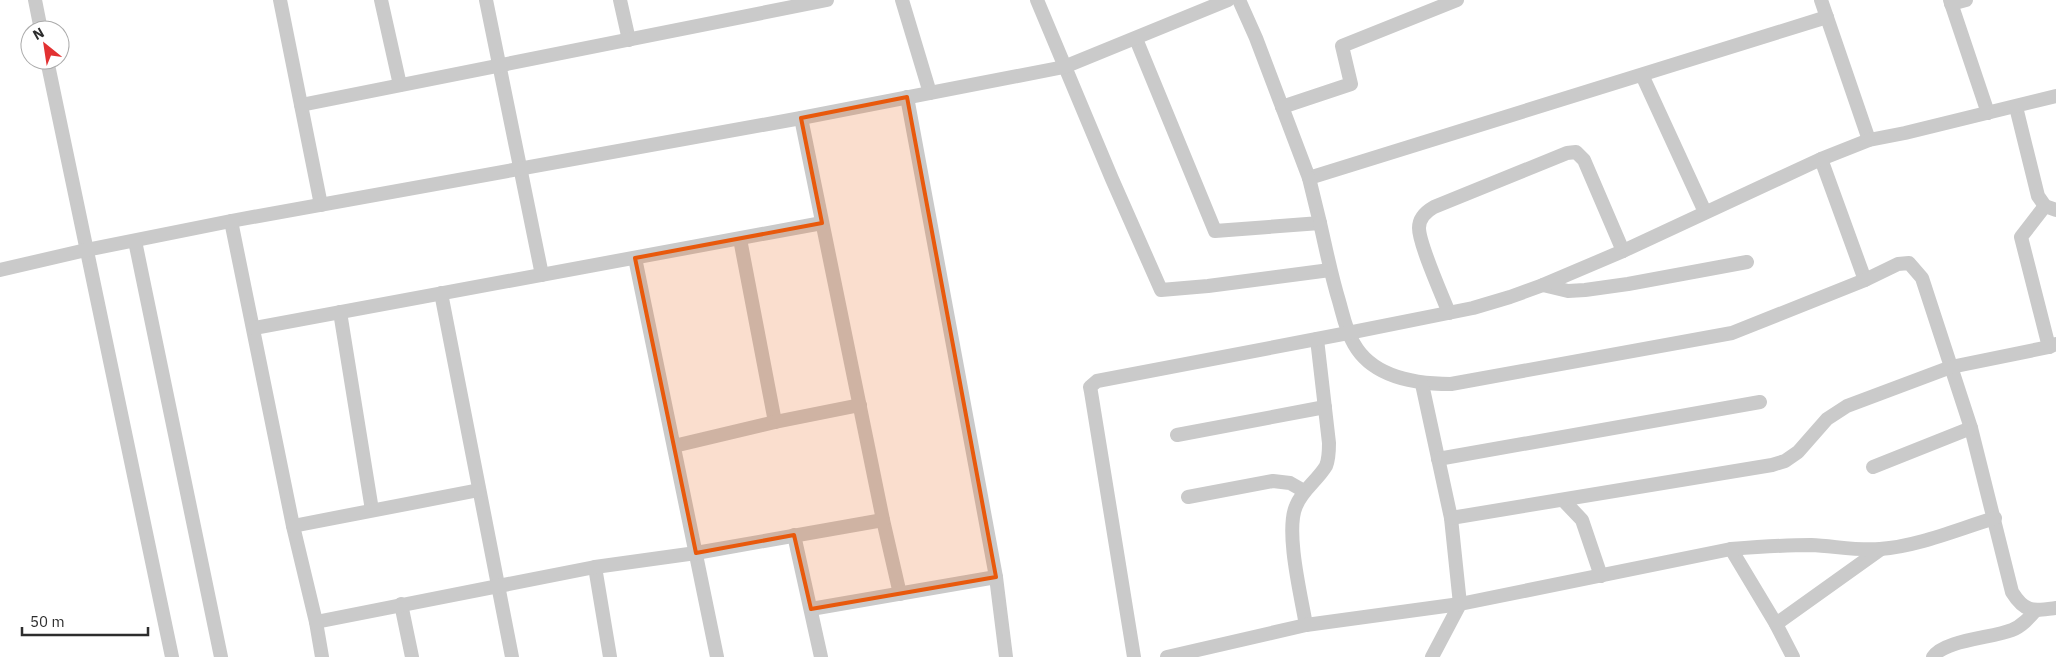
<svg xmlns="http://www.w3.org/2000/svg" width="2056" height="657" font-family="'IBM Plex Sans',sans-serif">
  <rect width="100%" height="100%" fill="#fff"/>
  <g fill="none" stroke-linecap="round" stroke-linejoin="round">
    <g stroke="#cacaca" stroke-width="14">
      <polyline points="35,0 41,30"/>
      <polyline points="280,0 321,205"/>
      <polyline points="381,0 400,85"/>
      <polyline points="486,0 542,275"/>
      <polyline points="620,0 629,40"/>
      <polyline points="902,0 930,93"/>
      <polyline points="1037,0 1112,179 1161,290 1208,286 1330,270"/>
      <polyline points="1239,0 1256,38 1309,178 1827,17"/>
      <polyline points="1821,0 1869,140"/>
      <polyline points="1950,0 1988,113"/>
      <polyline points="1951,4 1966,0"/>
      <polyline points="1136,39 1215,231 1320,223 1309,178"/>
      <polyline points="47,60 172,657"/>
      <polyline points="1642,75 1705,212"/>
      <polyline points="907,97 996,577 1006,657"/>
      <polyline points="301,105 827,0"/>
      <polyline points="1282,107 1351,84 1342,46 1457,0"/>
      <polyline points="2016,107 2038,196 2045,206 2056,210"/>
      <polyline points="801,118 883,520 900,594"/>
      <polyline points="1821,159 1865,280"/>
      <polyline points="2045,206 2021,237 2049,347"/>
      <polyline points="231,221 293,526 316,622 322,657"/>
      <path d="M1320,223C1326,249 1331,275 1339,301C1343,315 1346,331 1354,344C1373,378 1416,384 1451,384L1732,333L1865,280L1898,264L1909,263L1922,278L1971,428L2012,592C2025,613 2033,611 2056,608"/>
      <polyline points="740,239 775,422"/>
      <polyline points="135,241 221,657"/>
      <polyline points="635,258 717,657"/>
      <polyline points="0,270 86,250 231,221 801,118 1064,67 1228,0"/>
      <polyline points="1543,285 1568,291 1585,290 1628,284 1747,262"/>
      <polyline points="441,293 512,657"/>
      <polyline points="340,312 372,510"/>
      <path d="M1449,313C1442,295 1419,244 1419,228C1419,218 1427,211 1434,207L1567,153L1576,152L1584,160L1623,251"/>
      <polyline points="254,328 822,223"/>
      <polyline points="1422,384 1451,518 1460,604 1432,657"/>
      <polyline points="1177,435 1325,407"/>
      <polyline points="674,446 775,422 860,405"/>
      <polyline points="1438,459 1760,402"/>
      <polyline points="1873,467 1971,428"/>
      <polyline points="1188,497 1273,481 1290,483 1304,491"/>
      <polyline points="1563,500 1582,520 1601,576"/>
      <polyline points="1451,518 1772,465 1785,461 1798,452 1827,419 1847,406 1951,367 2049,347 2056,344"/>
      <polyline points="293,526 479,490"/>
      <polyline points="794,535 821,657"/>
      <polyline points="1731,549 1776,624 1793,657"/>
      <polyline points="595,567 610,657"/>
      <polyline points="401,604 412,657"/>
      <polyline points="811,609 996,577"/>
      <polyline points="316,622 595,567 696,553 883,520"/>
      <polyline points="1776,624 1881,549"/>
      <path d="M1306,625C1301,596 1285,531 1296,506C1302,490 1317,481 1326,466C1329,459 1329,450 1329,443L1317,339"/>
      <polyline points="1134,657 1091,392 1090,387 1097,381 1348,333 1473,308 1510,297 1543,285 1623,251 1821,159 1869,140 1905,133 2056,96"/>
      <path d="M1167,657L1306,625L1460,604L1731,549C1757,547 1784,545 1811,545C1834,546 1857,551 1880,549C1919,546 1958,529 1995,518"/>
      <path d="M1933,657C1944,640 1992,638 2012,630C2022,626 2029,618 2036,610"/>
    </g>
  </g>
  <path fill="#e8590c" fill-opacity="0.2" stroke="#e8590c" stroke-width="4" stroke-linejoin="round" d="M907,97L996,577L811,609L794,535L696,553L635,258L822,223L801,118Z"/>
  <g transform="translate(45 45) rotate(330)"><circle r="24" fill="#ffffff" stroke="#ababab"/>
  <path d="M0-4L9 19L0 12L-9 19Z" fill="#e23132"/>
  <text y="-8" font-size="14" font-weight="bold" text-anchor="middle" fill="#2d2d2d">N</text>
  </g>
  <path d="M22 627v8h126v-8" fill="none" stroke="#2d2d2d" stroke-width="2.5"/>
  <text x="30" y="627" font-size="15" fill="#2d2d2d" stroke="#ffffff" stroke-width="4" paint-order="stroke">50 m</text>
</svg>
